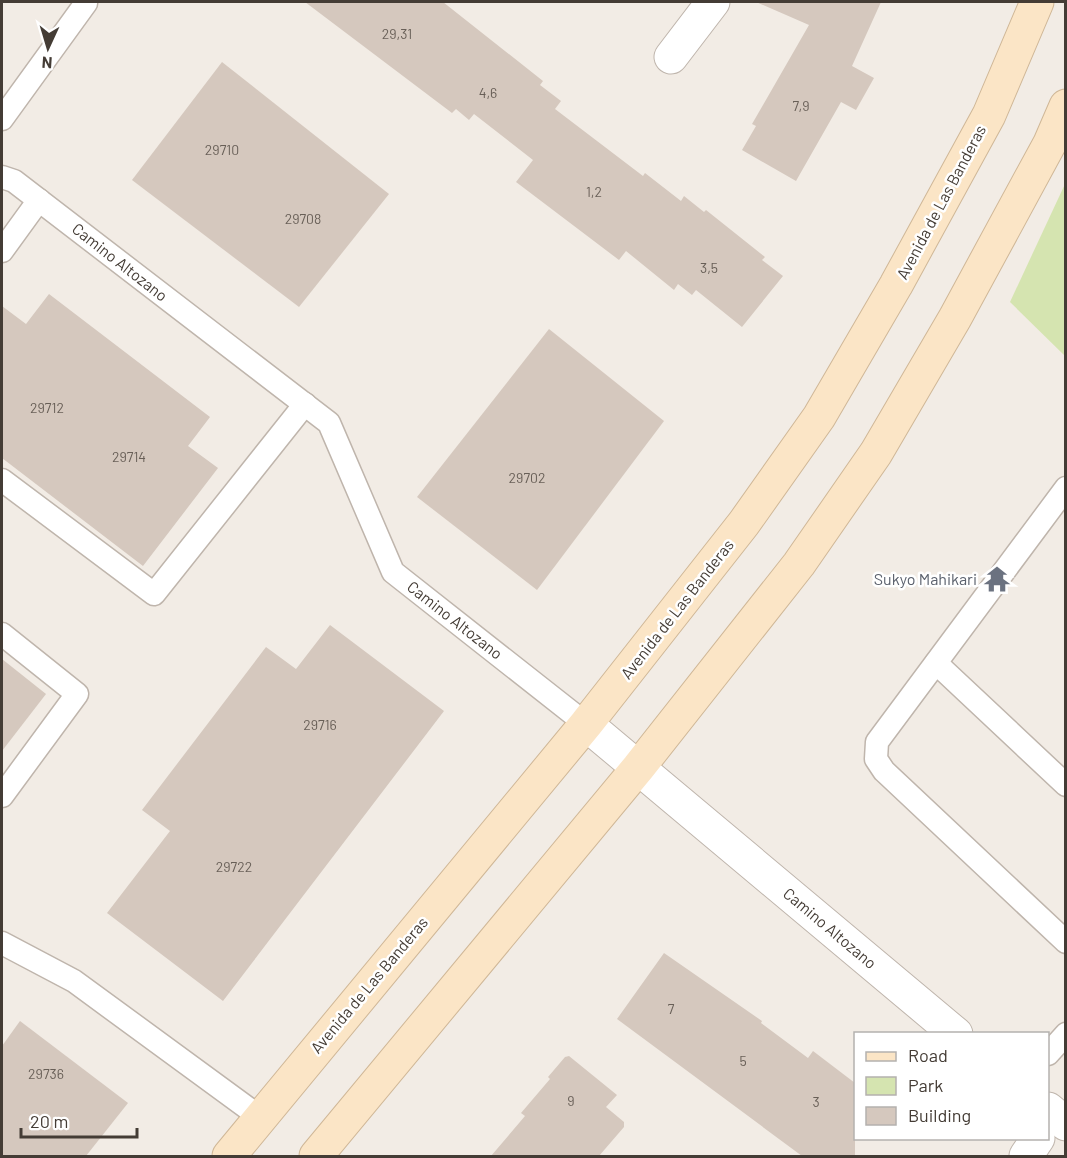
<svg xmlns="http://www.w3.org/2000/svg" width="1067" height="1158" font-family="Barlow,sans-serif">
  <rect width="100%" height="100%" fill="#f2ece5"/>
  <polygon fill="#d5e4b0" points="1065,184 1066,356 1065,356 1010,302"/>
  <g fill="#d5c8be">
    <polygon points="305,2 443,2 543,81 540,85 561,101 555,109 643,176 645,173 681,201 684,196 704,212 706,210 765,257 762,260 783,276 742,327 696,290 692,295 678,284 674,290 626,251 619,260 516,182 533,160 474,114 469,120 456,109 452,113"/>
    <polygon points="756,2 881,2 852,66 874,78 856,110 841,102 796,181 742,150 756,126 752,124 809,25"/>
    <polygon points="222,62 389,194 299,307 132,180"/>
    <polygon points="49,294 210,417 188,446 218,468 143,566 2,458 2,306 26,324"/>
    <polygon points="549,329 664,421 537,590 417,497"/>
    <polygon points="330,625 444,711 223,1001 107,913 170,831 142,810 266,647 296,669"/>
    <polygon points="2,659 46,694 2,751"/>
    <polygon points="664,953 762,1021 761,1023 808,1058 813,1051 855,1083 855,1156 802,1156 617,1019"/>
    <polygon points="20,1021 128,1103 86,1156 2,1156 2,1046"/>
    <polygon points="569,1056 617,1095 606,1107 624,1122 624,1127 599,1156 491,1156 525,1116 521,1113 550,1079 548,1077 565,1057"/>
  </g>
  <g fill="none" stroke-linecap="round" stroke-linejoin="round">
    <g stroke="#bfb5ac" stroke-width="25">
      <g id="service">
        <polyline points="2,119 86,3"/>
        <polyline points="2,177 14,181 329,423 393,572 586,724"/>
        <polyline points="2,251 39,200"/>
        <polyline points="2,480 154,594 305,404"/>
        <polyline points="1066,488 877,742 876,759 884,771 1066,942"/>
        <polyline points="2,634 77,694 2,796"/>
        <polyline points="936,663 1066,785"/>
        <polyline points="2,943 74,981 261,1118"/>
        <polyline points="1048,1054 1066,1034"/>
      </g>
    </g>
    <g stroke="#bfb5ac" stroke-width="35">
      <g id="minor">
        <polyline points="671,57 713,2"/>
        <polyline points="586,724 956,1034"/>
        <polyline points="1048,1109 1066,1124"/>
        <polyline points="1026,1156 1038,1138"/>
      </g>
    </g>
    <g stroke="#cfb797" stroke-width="35">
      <g id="secondary">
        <polyline points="229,1156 586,724 744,523 819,417 896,285 989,115 1037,2"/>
        <polyline points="316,1156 638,768 799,564 876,453 955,318 1050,143 1066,106"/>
      </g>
    </g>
    <use href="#service" stroke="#fff" stroke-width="22"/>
    <use href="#minor" stroke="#fff" stroke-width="33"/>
    <use href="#secondary" stroke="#fbe5c6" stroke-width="33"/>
  </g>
  <defs>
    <g id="temple-bare" transform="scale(2.07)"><path d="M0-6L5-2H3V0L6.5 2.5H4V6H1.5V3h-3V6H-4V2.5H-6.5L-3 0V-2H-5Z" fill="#6b7280" stroke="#fff" stroke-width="2.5" paint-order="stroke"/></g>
  </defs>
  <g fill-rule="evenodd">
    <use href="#temple-bare" x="997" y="579"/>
  </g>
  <g text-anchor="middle" stroke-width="5" stroke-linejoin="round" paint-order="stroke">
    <g font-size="14" fill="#685f57">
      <text x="397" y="39">29,31</text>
      <text x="488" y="98">4,6</text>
      <text x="801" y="111">7,9</text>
      <text x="222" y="155">29710</text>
      <text x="594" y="197">1,2</text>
      <text x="303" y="224">29708</text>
      <text x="709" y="273">3,5</text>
      <text x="47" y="413">29712</text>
      <text x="129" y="462">29714</text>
      <text x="527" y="483">29702</text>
      <text x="320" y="730">29716</text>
      <text x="234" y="872">29722</text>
      <text x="671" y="1014">7</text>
      <text x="743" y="1066">5</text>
      <text x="46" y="1079">29736</text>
      <text x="571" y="1106">9</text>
      <text x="816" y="1107">3</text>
    </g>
    <g font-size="16" fill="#443c35" stroke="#fff">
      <text transform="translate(941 202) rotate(-62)" y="6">Avenida de Las Banderas</text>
      <text transform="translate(120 262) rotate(38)" y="6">Camino Altozano</text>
      <text transform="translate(677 609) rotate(-52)" y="6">Avenida de Las Banderas</text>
      <text transform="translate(455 620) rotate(38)" y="6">Camino Altozano</text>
      <text transform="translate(830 928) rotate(40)" y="6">Camino Altozano</text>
      <text transform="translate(369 985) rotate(-50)" y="6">Avenida de Las Banderas</text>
    </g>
    <g font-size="16" fill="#5b616d" stroke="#fff" text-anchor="end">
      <text x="977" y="585">Sukyo Mahikari</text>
    </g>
  </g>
  <rect width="1067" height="1158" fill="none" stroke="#443c35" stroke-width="6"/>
  <rect x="854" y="1032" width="195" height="108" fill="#ffffff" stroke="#b4b1ae" stroke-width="1.5"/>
  <rect x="866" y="1052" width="30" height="9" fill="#fbe5c6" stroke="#b4b1ae" stroke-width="1.5"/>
  <text x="908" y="1062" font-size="18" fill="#443c35">Road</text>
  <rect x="866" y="1077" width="30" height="18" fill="#d5e4b0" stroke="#b4b1ae" stroke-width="1.5"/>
  <text x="908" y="1092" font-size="18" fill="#443c35">Park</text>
  <rect x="866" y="1107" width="30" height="18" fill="#d5c8be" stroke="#b4b1ae" stroke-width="1.5"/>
  <text x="908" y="1122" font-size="18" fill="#443c35">Building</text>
  <g transform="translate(48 48) rotate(184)" stroke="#ffffff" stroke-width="4.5" paint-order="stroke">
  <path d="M0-4.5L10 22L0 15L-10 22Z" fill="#443c35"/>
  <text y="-9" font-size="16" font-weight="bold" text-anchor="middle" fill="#443c35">N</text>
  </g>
  <path d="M21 1128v9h116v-9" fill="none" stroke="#443c35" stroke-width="3"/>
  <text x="30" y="1128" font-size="18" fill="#443c35" stroke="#ffffff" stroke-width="4.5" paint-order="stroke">20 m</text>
</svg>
